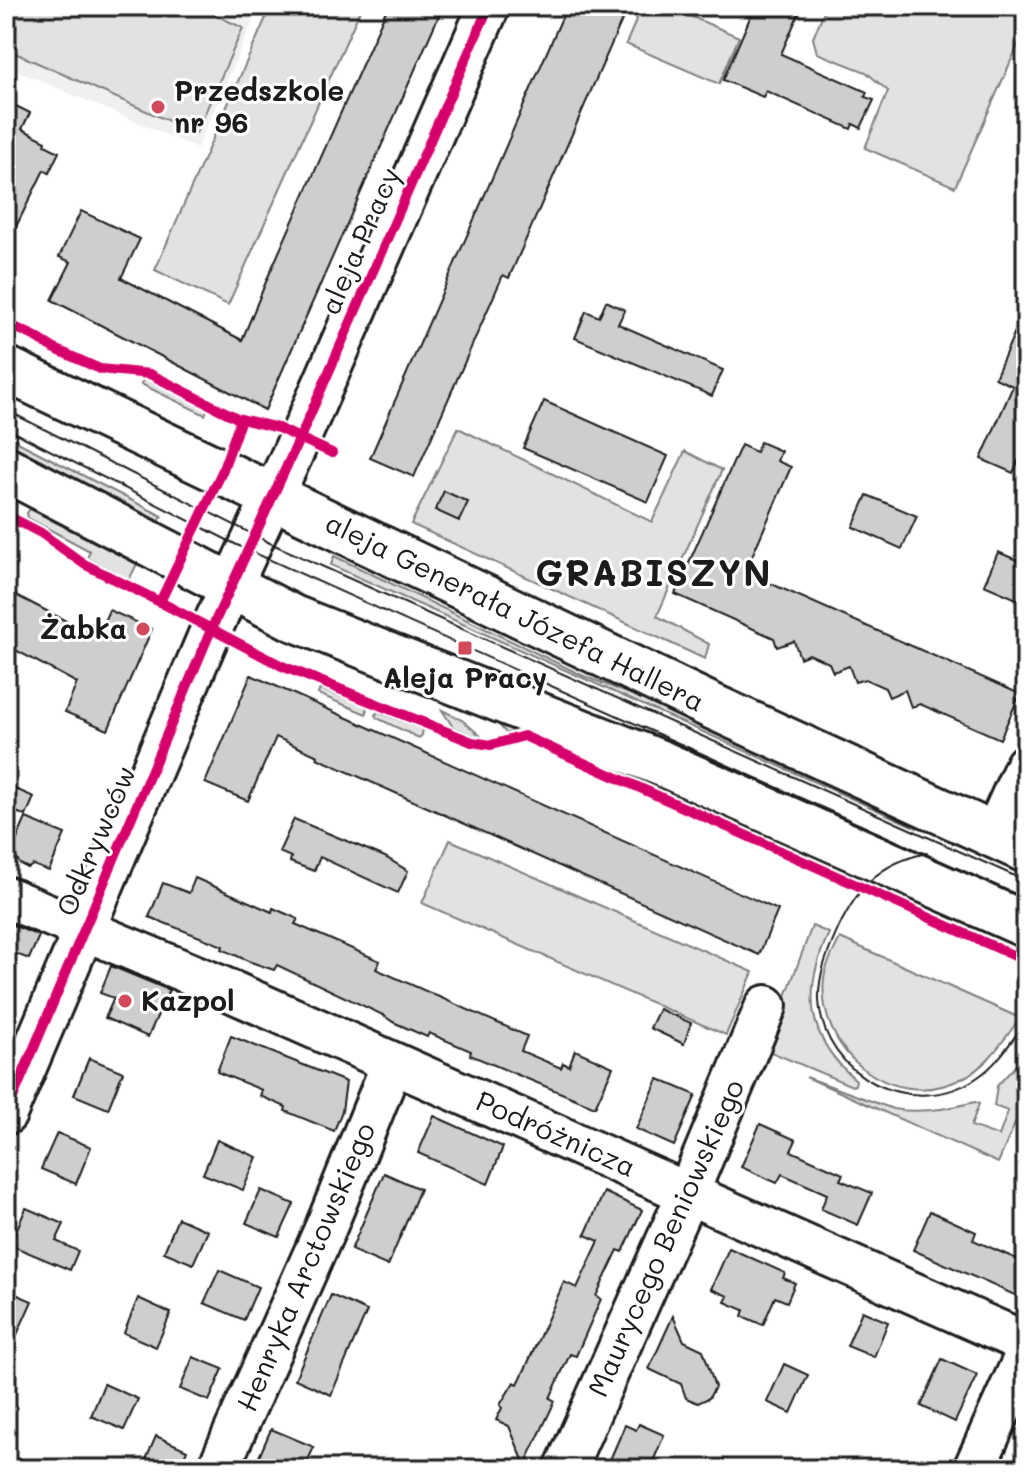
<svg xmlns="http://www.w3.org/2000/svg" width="1032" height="1475" font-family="Mali,sans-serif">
  <rect width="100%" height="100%" fill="#fff"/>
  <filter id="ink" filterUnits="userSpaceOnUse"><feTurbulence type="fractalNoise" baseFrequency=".0125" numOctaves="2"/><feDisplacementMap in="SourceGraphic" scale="16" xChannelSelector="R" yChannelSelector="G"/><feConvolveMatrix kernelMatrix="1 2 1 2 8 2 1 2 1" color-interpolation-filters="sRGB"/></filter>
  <g filter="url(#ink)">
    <polygon fill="#f0f0f0" points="6,6 260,6 197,148 6,66"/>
    <g fill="#e2e2e2" stroke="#7f7f7f" stroke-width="2">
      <polygon points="6,6 197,6 243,28 196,133 6,49"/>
      <polygon points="271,6 362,6 228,305 155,270"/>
      <polygon points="642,6 667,6 739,37 719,84 626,44"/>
      <polygon points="826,6 1026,6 1026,27 955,187 865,148 888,91 866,72 817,53 813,38"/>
      <polygon points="148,379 208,408 205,415 141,384 143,380"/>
      <polygon points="458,428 652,522 685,451 722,470 657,616 709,644 705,659 411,524"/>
      <polygon points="6,436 162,516 157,526 6,448"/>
      <polygon points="30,509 137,564 129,580 87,558 90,551 28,518 27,513"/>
      <polygon points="334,556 584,676 704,723 1026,869 1026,874 919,826 917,828 331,565"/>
      <polygon points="320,689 366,706 367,712 366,714 318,694"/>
      <polygon points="442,710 462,720 481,736 479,738 453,727"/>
      <polygon points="378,712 423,729 422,735 419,738 377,718 375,715"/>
      <polygon points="499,725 536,733 870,873 860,883 520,731 506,733"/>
      <polygon points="450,840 753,972 726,1035 422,903"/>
      <polygon points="877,883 1026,943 1026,958 871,889"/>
      <path d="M812,926L829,933C802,991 806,1038 856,1080L855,1085L852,1086L766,1050Z"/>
      <path d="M840,938L1020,1018C1003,1041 987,1067 961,1079C892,1113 816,1052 824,978C826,963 834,951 840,938Z"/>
      <path d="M1026,1054V1098L998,1163L806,1077L893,1109C920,1114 948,1109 975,1102L979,1104L971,1126L999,1136L1008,1111L994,1106L997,1086Z"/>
    </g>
    <g fill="#cecece" stroke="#1c1c1c" stroke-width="2">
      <polygon points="388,6 443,6 265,410 52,300 71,262 59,257 81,211 140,239 121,278 242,340 268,277"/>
      <polygon points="567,6 621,6 616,17 622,20 509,278 503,275 414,477 370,458"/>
      <polygon points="755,6 802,6 781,54 867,92 865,97 874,100 861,128 853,124 851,129 766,91 763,97 723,80"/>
      <polygon points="6,101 30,113 22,129 46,141 45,145 59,152 49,173 44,170 6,247"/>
      <polygon points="606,301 625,310 618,324 723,370 712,396 575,338 586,311 599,317"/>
      <polygon points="1026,306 1026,444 1013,473 981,459 1013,386 995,378"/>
      <polygon points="544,401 668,456 648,502 523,448"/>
      <polygon points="760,442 781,451 777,461 791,467 745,572 1020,694 1000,739 920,704 911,707 905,690 889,697 885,688 865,679 855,682 849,666 833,672 829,663 809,654 800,658 794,641 777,647 774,638 675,594 741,445 756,452"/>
      <polygon points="444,491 468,502 459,521 435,510"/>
      <polygon points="867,495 917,516 902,549 853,527"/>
      <polygon points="998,552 1026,564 1026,603 984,585"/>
      <polygon points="6,590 97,637 109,610 152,629 108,730 65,712 77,683 6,645"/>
      <polygon points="251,675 778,910 759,955 317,758 318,756 276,737 248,801 205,783"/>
      <polygon points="6,785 34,797 26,816 6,808"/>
      <polygon points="26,818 65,834 49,871 33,865 28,868 20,864 16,858 10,855"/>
      <polygon points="294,819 385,857 408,871 398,893 320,857 314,871 290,862 291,857 279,852"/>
      <polygon points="195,878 272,912 273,908 298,919 295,924 380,961 376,969 527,1036 521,1051 561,1068 563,1063 569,1066 575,1050 613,1067 595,1107 470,1055 471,1051 429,1033 427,1037 393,1022 383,1015 277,965 274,970 248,961 222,949 223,946 149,917 163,883 189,893"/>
      <polygon points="10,924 39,936 29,959 6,950 6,934"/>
      <polygon points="111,966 169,990 148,1037 105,1018 114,998 100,993"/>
      <polygon points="659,1009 691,1023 684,1044 650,1028"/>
      <polygon points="231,1036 346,1082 342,1111 334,1131 285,1111 286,1107 260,1096 262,1090 217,1072"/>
      <polygon points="89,1058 123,1072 108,1109 74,1095"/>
      <polygon points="658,1079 696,1095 674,1146 636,1129"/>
      <polygon points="434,1116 503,1147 488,1184 418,1153"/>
      <polygon points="760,1124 796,1140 791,1151 843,1174 840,1180 872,1193 858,1225 821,1209 827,1194 782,1174 777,1183 741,1167"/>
      <polygon points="57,1133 91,1147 76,1184 41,1169"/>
      <polygon points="217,1140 257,1157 243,1190 203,1174"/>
      <polygon points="384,1173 420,1189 388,1266 351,1250"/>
      <polygon points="261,1190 294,1204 279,1237 246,1223"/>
      <polygon points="604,1192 642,1210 623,1252 618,1250 596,1296 601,1299 576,1356 570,1354 550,1398 555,1401 525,1465 509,1426 496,1420 502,1408 500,1405 514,1382 518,1384 527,1365 564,1282 577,1288 599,1241 585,1235"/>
      <polygon points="26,1208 64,1224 56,1241 78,1251 70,1270 10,1245"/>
      <polygon points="930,1211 976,1232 973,1240 1026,1263 1026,1300 913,1250"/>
      <polygon points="178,1218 208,1231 193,1264 164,1252"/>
      <polygon points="729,1248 785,1273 783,1278 795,1283 787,1302 775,1297 763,1325 742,1316 744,1310 725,1302 728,1296 711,1289"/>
      <polygon points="219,1270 258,1287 244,1320 204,1303"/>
      <polygon points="6,1290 32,1301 6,1359"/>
      <polygon points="331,1295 367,1311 331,1395 295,1379"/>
      <polygon points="138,1298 171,1313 156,1347 124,1333"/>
      <polygon points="862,1311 888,1322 874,1357 847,1346"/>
      <polygon points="673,1316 684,1341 703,1350 715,1387 709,1398 698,1403 686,1398 681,1384 649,1369"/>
      <polygon points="193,1357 223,1369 209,1401 180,1389"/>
      <polygon points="942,1359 977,1375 955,1422 921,1406"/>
      <polygon points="784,1364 808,1375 791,1413 767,1402"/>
      <polygon points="104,1384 138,1399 124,1430 91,1416"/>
      <polygon points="639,1424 664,1435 650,1469 627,1469 609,1462 625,1425 636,1430"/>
      <polygon points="271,1429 314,1447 304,1469 269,1469 256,1464"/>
      <polygon points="156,1436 187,1450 179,1469 142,1469"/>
    </g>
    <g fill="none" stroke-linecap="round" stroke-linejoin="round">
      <g stroke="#1c1c1c" stroke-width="46">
        <g id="minor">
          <polyline points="994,836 1026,765"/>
          <polyline points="6,897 217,985 1026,1343"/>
          <polyline points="6,1114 211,630 303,431 489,6"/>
          <polyline points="218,1469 326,1227 392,1064"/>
          <polyline points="565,1469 688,1193 766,1006"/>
          <polyline points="974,1469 1026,1354"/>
        </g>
      </g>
      <g stroke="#1c1c1c" stroke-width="50">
        <g id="major">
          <polyline points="6,369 707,704 1026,850"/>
          <polyline points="6,469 293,618 663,764 1026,925"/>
        </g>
      </g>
      <use href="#minor" stroke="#fff" stroke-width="40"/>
      <use href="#major" stroke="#fff" stroke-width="44"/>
      <g stroke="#1c1c1c" stroke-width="2">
        <polyline points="6,410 270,543 1026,881"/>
        <polyline points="6,428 237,545 1026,899"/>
        <path d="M927,853C879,863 858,887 838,929C828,952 818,974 819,1000C823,1078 915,1121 978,1077C999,1063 1011,1041 1026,1021"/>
      </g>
      <g stroke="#fff" stroke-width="15">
        <g id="cycleway">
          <polyline points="6,323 34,336 53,348 100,369 150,374 237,418 278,428 332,453"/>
          <polyline points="241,419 222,472 160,602 282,666 472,742 491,745 524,736 1026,961"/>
          <polyline points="6,515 41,533 84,564 160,602"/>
          <polyline points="6,1114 211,630 303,431 489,6"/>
        </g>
      </g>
      <use href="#cycleway" stroke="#d6006c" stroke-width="10"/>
    </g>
  </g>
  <g fill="#d1495b" stroke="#fff" stroke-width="3">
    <circle cx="158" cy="107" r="8"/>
    <circle cx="143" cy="629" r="8"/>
    <rect x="457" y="640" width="16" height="16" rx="4"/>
    <circle cx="125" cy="1001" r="8"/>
  </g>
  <g text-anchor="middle" stroke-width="6" stroke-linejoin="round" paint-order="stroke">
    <g font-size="28" font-weight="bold" fill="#1c1c1c" stroke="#fff" text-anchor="start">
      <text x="174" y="101">Przedszkole<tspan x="174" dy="32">nr 96</tspan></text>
      <text x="127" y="639" text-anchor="end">Żabka</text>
      <text x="465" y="688" text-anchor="middle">Aleja Pracy</text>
      <text x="141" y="1011">Kazpol</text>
    </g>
    <g font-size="28" fill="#1c1c1c" stroke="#fff">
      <text transform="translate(360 241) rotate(-66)" y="10">aleja Pracy</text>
      <text transform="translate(515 612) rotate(26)" y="10">aleja Generała Józefa Hallera</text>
      <text transform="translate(96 841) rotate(-67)" y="10">Odkrywców</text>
      <text transform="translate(556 1134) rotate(24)" y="10">Podróżnicza</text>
      <text transform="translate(666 1238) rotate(-66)" y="10">Maurycego Beniowskiego</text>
      <text transform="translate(306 1267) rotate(-67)" y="10">Henryka Arctowskiego</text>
    </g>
    <g font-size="36" font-weight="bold" letter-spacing="2" fill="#1c1c1c" stroke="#fff">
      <text x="654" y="586">GRABISZYN</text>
    </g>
  </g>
  <rect width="1032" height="1475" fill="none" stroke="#fff" stroke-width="32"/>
  <rect x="16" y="16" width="1000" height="1443" fill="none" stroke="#1c1c1c" stroke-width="3" filter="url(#ink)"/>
</svg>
